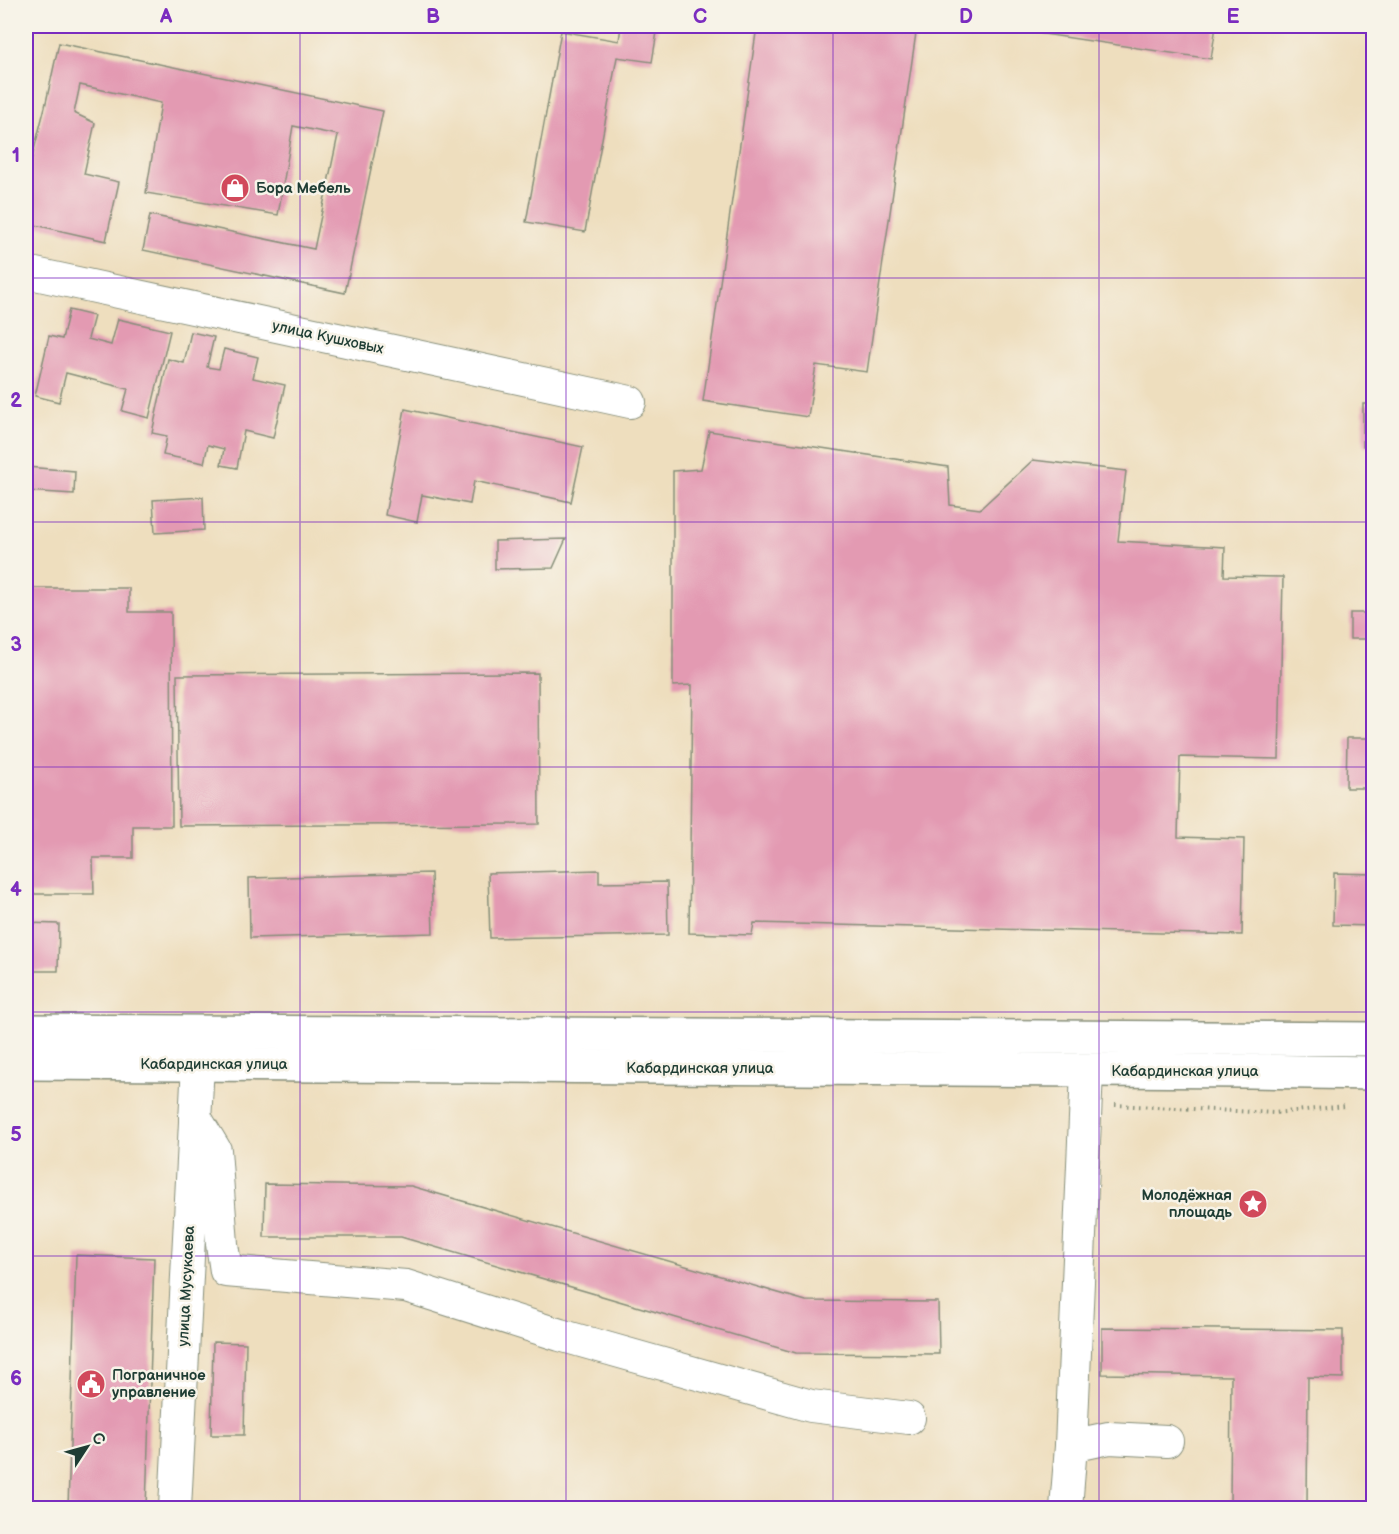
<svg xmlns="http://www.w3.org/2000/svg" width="1399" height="1534" font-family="'Balsamiq Sans',sans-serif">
  <rect width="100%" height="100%" fill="#f7f3e8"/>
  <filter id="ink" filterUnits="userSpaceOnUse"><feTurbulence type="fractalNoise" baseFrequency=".0167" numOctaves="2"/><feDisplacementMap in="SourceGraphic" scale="12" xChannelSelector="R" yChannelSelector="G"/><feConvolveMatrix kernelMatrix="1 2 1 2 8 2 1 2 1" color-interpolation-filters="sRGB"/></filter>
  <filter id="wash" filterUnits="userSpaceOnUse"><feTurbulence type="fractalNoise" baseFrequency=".008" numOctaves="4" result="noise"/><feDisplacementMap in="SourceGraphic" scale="24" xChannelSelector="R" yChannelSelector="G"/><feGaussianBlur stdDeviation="1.35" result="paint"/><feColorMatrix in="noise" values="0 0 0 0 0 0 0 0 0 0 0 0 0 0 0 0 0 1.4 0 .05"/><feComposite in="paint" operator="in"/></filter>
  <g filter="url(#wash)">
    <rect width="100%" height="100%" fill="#eedebe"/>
    <g id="blocks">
      <g fill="#e39ab2">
        <polygon points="621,26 658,26 652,62 617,57 585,232 526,222 561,31 619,41"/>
        <polygon points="757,26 917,26 867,372 816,365 808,417 703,401"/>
        <polygon points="998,26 1216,26 1211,59 998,27"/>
        <polygon points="59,43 383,111 345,293 143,250 150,215 314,249 338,135 293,126 278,215 146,193 161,103 80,85 74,113 95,123 84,174 119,182 106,241 26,223 26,181 45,107"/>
        <polygon points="69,310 94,316 88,339 111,345 118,319 170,331 149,418 122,411 128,389 66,373 59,402 35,396 49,336 62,339"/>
        <polygon points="191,332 214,337 207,367 219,369 224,349 258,357 253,378 285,385 273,438 244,431 237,468 221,465 224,449 208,445 204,463 163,455 167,436 152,433 168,359 184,363"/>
        <rect x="1363" y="404" width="11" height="42"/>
        <polygon points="405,409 583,447 571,502 474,481 470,504 422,495 417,522 385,515"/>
        <polygon points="709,431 948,467 950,505 980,509 1033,460 1126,471 1118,541 1225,547 1224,576 1283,577 1279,759 1180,757 1178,837 1244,839 1242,935 754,923 752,935 689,933 692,685 673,686 673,471 701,469"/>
        <polygon points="26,467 75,471 74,494 26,491"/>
        <polygon points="203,497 204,530 155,533 153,500"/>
        <polygon points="566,539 553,568 495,569 495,541"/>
        <polygon points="26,588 129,588 129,612 171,612 172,826 133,826 133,858 93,858 94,894 26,894"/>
        <rect x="1350" y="613" width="24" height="26"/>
        <polygon points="538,673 539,824 179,826 177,675"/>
        <polygon points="1347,738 1374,738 1374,788 1346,788"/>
        <polygon points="599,870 599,883 667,882 668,935 490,938 488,873"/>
        <polygon points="431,873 433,933 250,938 249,878"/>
        <polygon points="1334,873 1374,874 1374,926 1333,925"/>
        <polygon points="26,923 59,924 58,971 26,971"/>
        <polygon points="265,1184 411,1186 806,1301 938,1302 939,1354 796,1353 401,1237 264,1237"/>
        <polygon points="76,1255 154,1258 146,1508 68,1508"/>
        <polygon points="1102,1328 1343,1330 1343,1378 1308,1377 1307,1508 1230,1508 1231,1376 1102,1374"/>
        <polygon points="213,1342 246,1343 244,1435 211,1435"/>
      </g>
    </g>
  </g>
  <g filter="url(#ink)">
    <use href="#blocks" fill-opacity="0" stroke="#868e79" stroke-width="1.5"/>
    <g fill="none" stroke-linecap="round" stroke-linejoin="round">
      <g stroke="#868e79" stroke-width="34">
        <g id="minor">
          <polyline points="26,272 630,402"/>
          <polyline points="195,1117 215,1150 222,1244 226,1271 406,1286 560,1335 811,1406 909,1418"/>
          <polyline points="1071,1446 1087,1071"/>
          <polyline points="175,1508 198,1064 196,1039"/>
          <polyline points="1066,1508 1071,1446 1109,1438 1167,1441"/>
        </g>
      </g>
      <g stroke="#868e79" stroke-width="36">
        <g id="major">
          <polyline points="26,1031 1374,1039"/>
          <polyline points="26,1063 1250,1071 1374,1073"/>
        </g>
      </g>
      <polyline stroke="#868e79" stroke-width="4" stroke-dasharray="1.5 4.5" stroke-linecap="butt" points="1115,1105 1274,1113 1347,1106"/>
      <use href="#minor" stroke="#fff" stroke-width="32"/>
      <use href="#major" stroke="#fff" stroke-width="33"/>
    </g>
  </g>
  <path fill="none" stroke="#7b2cbf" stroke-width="1.5" stroke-opacity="0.55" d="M300,26V1508M566,26V1508M833,26V1508M1099,26V1508M26,278H1374M26,522H1374M26,767H1374M26,1012H1374M26,1256H1374"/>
  <defs>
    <g id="shop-disc" transform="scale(1.5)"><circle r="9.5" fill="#d1495b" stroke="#f7f3e8"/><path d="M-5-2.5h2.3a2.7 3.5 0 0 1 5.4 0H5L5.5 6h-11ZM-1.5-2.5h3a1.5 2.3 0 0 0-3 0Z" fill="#fff"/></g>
    <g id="sight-disc" transform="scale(1.5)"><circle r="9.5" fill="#d1495b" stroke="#f7f3e8"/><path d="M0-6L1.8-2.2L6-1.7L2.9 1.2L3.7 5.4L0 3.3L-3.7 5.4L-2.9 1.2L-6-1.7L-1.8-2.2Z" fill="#fff"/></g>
    <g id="civic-disc" transform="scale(1.5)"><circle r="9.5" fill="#d1495b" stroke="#f7f3e8"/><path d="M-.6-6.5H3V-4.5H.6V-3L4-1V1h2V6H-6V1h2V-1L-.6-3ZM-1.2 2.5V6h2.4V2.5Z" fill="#fff"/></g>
  </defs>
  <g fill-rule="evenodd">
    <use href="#shop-disc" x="235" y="188"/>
    <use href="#sight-disc" x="1253" y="1204"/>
    <use href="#civic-disc" x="91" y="1384"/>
  </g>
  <g text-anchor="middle" stroke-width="5" stroke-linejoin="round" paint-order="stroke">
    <g font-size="15" font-weight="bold" fill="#1f3d34" stroke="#f7f3e8" text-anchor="start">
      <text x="256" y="193">Бора Мебель</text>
      <text x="1232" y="1200" text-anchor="end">Молодёжная<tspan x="1232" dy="17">площадь</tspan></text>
      <text x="112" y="1380">Пограничное<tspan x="112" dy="17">управление</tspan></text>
    </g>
    <g font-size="15" fill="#1f3d34" stroke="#f7f3e8">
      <text transform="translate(328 337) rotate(12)" y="5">улица Кушховых</text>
      <text x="214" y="1069">Кабардинская улица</text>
      <text x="700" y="1073">Кабардинская улица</text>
      <text x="1185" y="1076">Кабардинская улица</text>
      <text transform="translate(186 1286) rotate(-87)" y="5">улица Мусукаева</text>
    </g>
  </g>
  <rect width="1399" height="1534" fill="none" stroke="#f7f3e8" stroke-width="66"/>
  <g transform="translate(87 1447) rotate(54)" stroke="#f7f3e8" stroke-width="4.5" paint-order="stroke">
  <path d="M0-4.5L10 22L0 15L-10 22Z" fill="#1f3d34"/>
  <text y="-9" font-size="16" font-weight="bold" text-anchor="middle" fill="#1f3d34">С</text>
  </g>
  <rect x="33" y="33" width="1333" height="1468" fill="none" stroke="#7b2cbf" stroke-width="2"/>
  <g font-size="20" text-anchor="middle" font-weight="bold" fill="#7b2cbf">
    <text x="166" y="23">A</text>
    <text x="433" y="23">B</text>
    <text x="700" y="23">C</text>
    <text x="966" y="23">D</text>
    <text x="1233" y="23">E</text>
    <text x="16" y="162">1</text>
    <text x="16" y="407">2</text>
    <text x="16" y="651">3</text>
    <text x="16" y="896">4</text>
    <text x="16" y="1141">5</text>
    <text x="16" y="1385">6</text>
  </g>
</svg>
